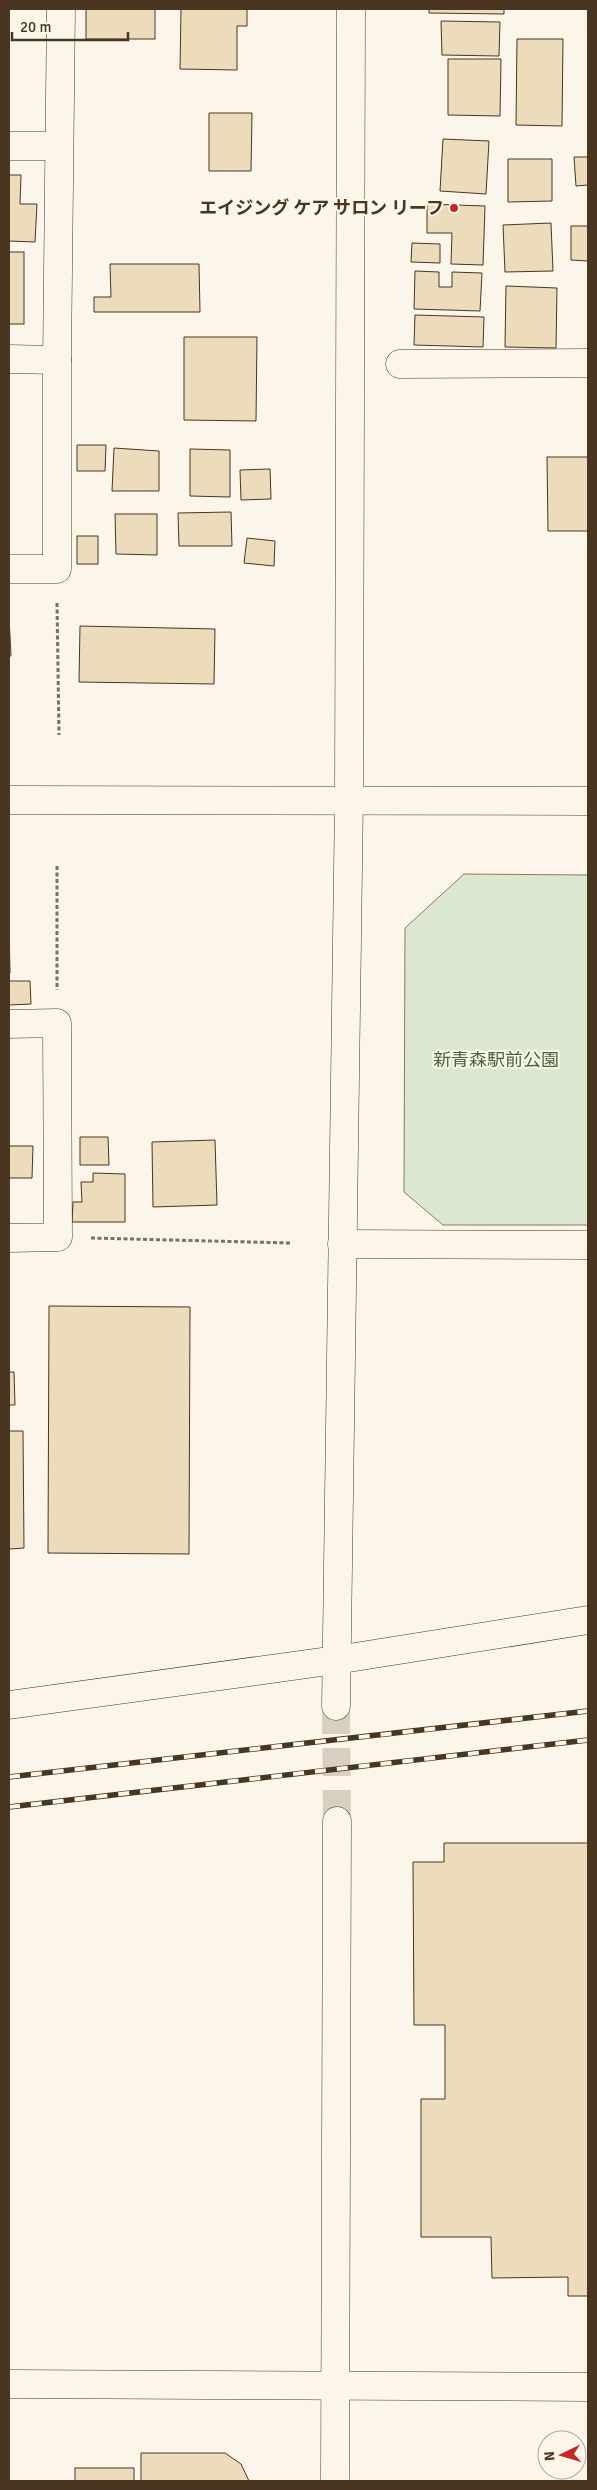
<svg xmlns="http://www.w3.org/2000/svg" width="597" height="2490" font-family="Signika,'Noto Sans JP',sans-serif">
  <rect width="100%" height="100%" fill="#fbf6e9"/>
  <polygon fill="#dce7d0" stroke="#887966" points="464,874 588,875 588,1225 443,1225 404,1192 405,928"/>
  <g fill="#ecdcbc" stroke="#4a3520">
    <rect x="86" y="9" width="69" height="30"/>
    <polygon points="181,9 247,9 247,26 237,26 237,70 180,69"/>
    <polygon points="429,9 504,9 504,14 429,13"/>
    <polygon points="441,21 500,22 499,56 442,55"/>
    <polygon points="517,39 563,39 562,126 516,125"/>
    <polygon points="448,59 501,59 500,116 448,115"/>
    <polygon points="209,113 252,113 251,171 209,171"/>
    <polygon points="443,139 489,141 486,194 440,191"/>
    <polygon points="574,157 588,157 588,185 576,186"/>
    <polygon points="508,159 552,159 552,201 508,202"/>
    <polygon points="9,175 21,175 20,204 37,204 35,242 9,241"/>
    <polygon points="427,204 485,206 483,265 451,264 452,233 427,233"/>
    <polygon points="551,223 553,271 505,272 503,225"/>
    <polygon points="571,226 588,226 588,261 571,260"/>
    <polygon points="412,243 440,244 440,263 411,262"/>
    <rect x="9" y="252" width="15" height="72"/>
    <polygon points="110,264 199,264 200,312 94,312 94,297 111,297"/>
    <polygon points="415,271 439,272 439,287 452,287 452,272 482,273 480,311 414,309"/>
    <polygon points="506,286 557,288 556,348 505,347"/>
    <polygon points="415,315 484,317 483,347 414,345"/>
    <polygon points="184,337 257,337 256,421 184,420"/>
    <polygon points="77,445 106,445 105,471 77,471"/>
    <polygon points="114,448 159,451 159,491 112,491"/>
    <polygon points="190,449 230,450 230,497 190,496"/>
    <polygon points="547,457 588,457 588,531 548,531"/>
    <polygon points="270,469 271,499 241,500 240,470"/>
    <polygon points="231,512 232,546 179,546 178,513"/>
    <polygon points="115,514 157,514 157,555 116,554"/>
    <rect x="77" y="536" width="21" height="28"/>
    <polygon points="247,538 275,541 274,566 244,563"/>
    <polygon points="9,617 11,656 9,656"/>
    <polygon points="80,626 215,629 214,684 79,682"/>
    <polygon points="9,922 10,973 9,973"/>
    <polygon points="9,981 30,981 31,1004 9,1005"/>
    <polygon points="80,1137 108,1137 109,1165 80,1165"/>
    <polygon points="215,1140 217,1205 153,1207 152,1142"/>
    <polygon points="9,1146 33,1146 32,1178 9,1178"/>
    <polygon points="93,1173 125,1174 125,1222 72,1222 73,1202 82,1202 81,1182 93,1182"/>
    <polygon points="49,1306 190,1307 189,1554 48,1553"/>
    <polygon points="9,1372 14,1372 15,1405 9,1405"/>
    <polygon points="9,1431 23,1431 24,1548 9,1549"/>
    <polygon points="444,1843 588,1843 588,2296 568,2296 568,2277 492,2278 491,2237 421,2237 421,2099 445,2099 445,2025 414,2025 413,1862 444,1862"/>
    <polygon points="141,2453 225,2453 241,2464 249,2481 141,2481"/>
    <rect x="75" y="2468" width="59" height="13"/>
  </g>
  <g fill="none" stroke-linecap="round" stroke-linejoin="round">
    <polyline stroke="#d8cfc1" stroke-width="28" stroke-dasharray="28 14" stroke-linecap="butt" points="336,1706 337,1821"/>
    <g stroke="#4a3520" stroke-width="29">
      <g id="street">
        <polyline points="9,146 59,146"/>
        <polyline points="9,359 57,360"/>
        <polyline points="400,364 588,363"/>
        <polyline points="9,569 57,569 57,360 61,9"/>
        <polyline points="349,800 351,9"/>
        <polyline points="9,1024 57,1023 58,1237 9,1238"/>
        <polyline points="342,1244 588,1245"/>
        <polyline points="9,1705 336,1660 588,1620"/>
        <polyline points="9,2384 588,2387"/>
      </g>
    </g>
    <g stroke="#4a3520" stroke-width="29">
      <g id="secondary">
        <polyline points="9,800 588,801"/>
        <polyline points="336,1706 349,800"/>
        <polyline points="335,2481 337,1821"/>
      </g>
    </g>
    <g stroke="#7f6f5c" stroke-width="3" stroke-dasharray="4 2.5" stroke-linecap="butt">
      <polyline points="57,603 59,735"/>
      <polyline points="57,866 57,990"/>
      <polyline points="91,1238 290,1243"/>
    </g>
    <use href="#street" stroke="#fbf6e9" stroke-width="28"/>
    <use href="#secondary" stroke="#fbf6e9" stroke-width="28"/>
    <g stroke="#4a3520" stroke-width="5.5">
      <g id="rail">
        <polyline points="9,1777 588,1711"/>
        <polyline points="9,1807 588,1740"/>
      </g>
    </g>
    <use href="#rail" stroke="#fbf6e9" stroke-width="4" stroke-dasharray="11" stroke-linecap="butt"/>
  </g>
  <circle fill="#c62828" stroke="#fbf6e9" stroke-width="2" cx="454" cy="208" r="5"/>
  <g text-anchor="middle" stroke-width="4" stroke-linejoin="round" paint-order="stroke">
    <g font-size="18" font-weight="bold" fill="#4a3520" stroke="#fbf6e9" text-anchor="end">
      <text x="444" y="214">エイジング ケア サロン リーフ</text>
    </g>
    <g font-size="18" fill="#436837" stroke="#fbf6e9">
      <text x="496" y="1066">新青森駅前公園</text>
    </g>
  </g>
  <rect width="597" height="2490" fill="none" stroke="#4a3520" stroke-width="20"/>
  <g transform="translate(562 2455) rotate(265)"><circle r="24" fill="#fbf6e9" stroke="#b4a999"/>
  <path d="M0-4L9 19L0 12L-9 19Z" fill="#c62828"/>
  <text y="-8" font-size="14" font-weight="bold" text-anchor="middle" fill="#4a3520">N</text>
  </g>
  <path d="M12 32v8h116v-8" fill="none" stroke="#4a3520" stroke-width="2.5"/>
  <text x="20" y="32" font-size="15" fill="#4a3520" stroke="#fbf6e9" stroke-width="4" paint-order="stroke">20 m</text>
</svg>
